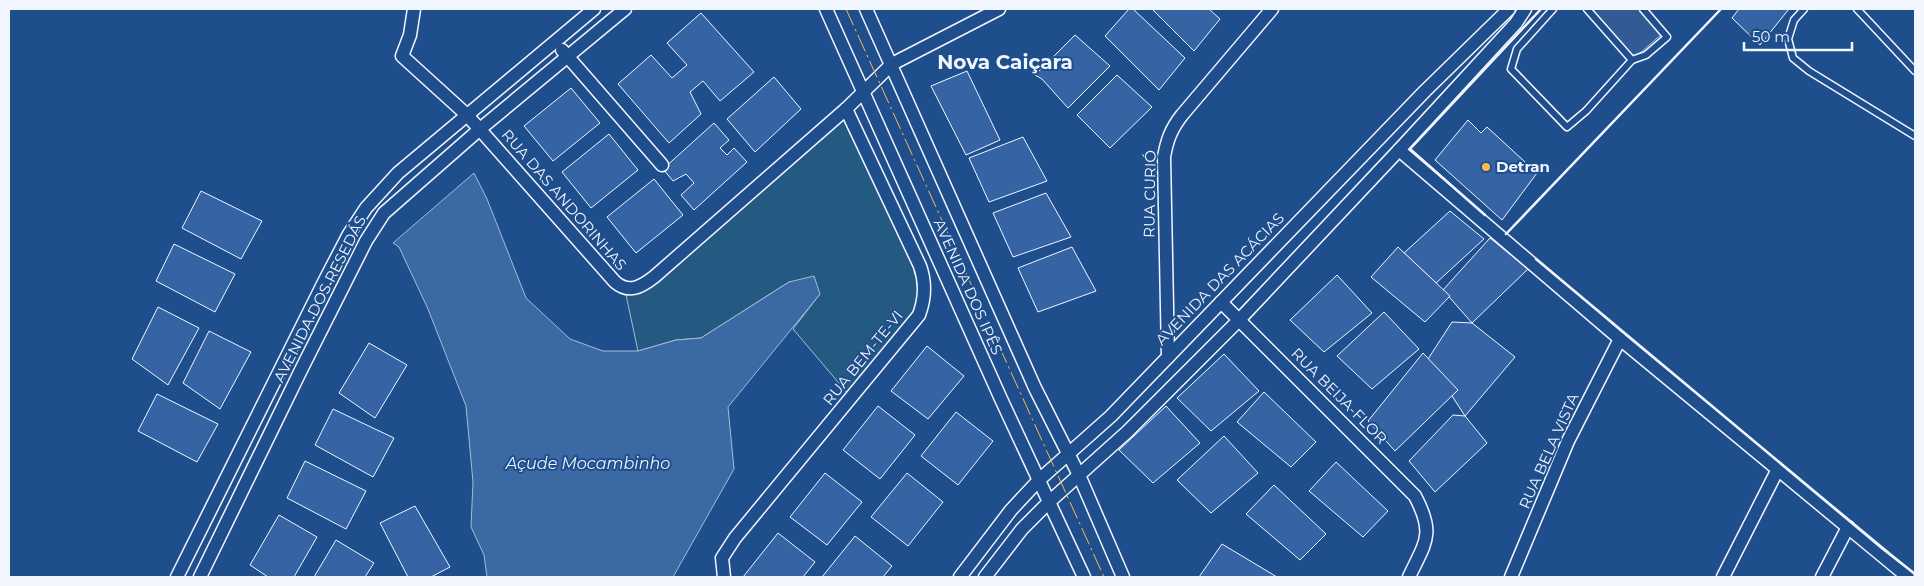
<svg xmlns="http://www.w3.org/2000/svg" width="1924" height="586" font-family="Montserrat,sans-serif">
  <rect width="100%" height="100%" fill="#1f4e8c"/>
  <polygon fill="#245a82" stroke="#a8bbd7" points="846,111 917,266 922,287 915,314 849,395 793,329 820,294 789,282 701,338 676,340 638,351 626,295"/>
  <polygon fill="#305b95" stroke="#a8bbd7" points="1587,9 1643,9 1664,32 1632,60"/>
  <polygon fill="#3b69a3" stroke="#a8bbd7" points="474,173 487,199 526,298 570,339 603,351 638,351 676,340 701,338 789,282 814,276 820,294 728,407 734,469 673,577 487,577 484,555 471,527 473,482 466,406 428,309 399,247 393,243"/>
  <g fill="#3563a3" stroke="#f2f6ff">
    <polygon points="1129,9 1133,9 1185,58 1159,90 1105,36"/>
    <polygon points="1152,9 1209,9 1220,19 1194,51"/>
    <polygon points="1739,9 1789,9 1760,45 1732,18"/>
    <polygon points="701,13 754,72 720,101 703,81 690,92 701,114 669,143 618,84 651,55 672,78 687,65 667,43"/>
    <polygon points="1075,35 1110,66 1068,108 1042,79 1035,75"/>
    <polygon points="967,71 1000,140 966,155 931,86"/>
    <polygon points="1117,75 1152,107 1110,148 1077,115"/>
    <polygon points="774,77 801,109 755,152 727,119"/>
    <polygon points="571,88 600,123 553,161 524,126"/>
    <polygon points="1468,120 1481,133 1487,127 1537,173 1502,220 1435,160"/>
    <polygon points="714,123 729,140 720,148 727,155 734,148 747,162 694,210 681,195 694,183 686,174 673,181 663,169"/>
    <polygon points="609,134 638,170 591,208 562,172"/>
    <polygon points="1023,137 1047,181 989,202 969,158"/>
    <polygon points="654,179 683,215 636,253 607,217"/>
    <polygon points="201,191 262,221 241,259 182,228"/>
    <polygon points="1046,193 1071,237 1013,257 993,213"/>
    <polygon points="1450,211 1484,239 1436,283 1404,253"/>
    <polygon points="1490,238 1528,269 1472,323 1443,290"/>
    <polygon points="174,244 235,274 215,312 156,281"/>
    <polygon points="1072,247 1096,291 1038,312 1018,268"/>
    <polygon points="1398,247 1450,296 1425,322 1371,277"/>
    <polygon points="1337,275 1372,313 1324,352 1290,320"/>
    <polygon points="158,307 199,328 168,385 132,359"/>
    <polygon points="1384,312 1419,349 1372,389 1337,356"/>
    <polygon points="1452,322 1472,323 1515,357 1465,416 1428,359"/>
    <polygon points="209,331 251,352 220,409 183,383"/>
    <polygon points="369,343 407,365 375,418 339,393"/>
    <polygon points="927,346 964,376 928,419 891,391"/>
    <polygon points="1423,353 1458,390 1395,451 1368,421"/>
    <polygon points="1224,354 1259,391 1211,431 1177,398"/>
    <polygon points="1264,392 1316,442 1291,467 1237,422"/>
    <polygon points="157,394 218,424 197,462 138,431"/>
    <polygon points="878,406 915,435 880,479 843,450"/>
    <polygon points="1166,406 1200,443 1153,483 1119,450"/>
    <polygon points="333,409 394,438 373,477 315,445"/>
    <polygon points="956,412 993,441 958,485 921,456"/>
    <polygon points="1453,415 1465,416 1487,443 1435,492 1409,461"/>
    <polygon points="1224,436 1258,473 1211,513 1177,480"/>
    <polygon points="305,461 366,491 346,529 287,498"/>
    <polygon points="1336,462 1388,511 1363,537 1309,491"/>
    <polygon points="825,473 862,502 827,545 790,517"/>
    <polygon points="907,473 943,502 908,546 871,517"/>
    <polygon points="1274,485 1326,534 1300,560 1246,514"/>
    <polygon points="415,506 450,567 431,577 408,577 380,523"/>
    <polygon points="279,515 317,537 294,577 268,577 250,565"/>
    <polygon points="778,533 815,562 803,577 743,577"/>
    <polygon points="855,536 892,566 883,577 822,577"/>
    <polygon points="336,540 374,563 365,577 314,577"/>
    <polygon points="1222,544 1277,577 1199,577"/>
  </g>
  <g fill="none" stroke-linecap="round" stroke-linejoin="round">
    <g stroke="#f2f6ff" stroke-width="9">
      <g id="service">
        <polyline points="1553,9 1517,49 1511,69 1567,127 1586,111 1632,60 1646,55 1667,37 1643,9"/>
        <polyline points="1587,9 1632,60"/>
        <polyline points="1804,9 1794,20 1788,39 1793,58 1809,71 1915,136"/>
        <polyline points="1857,9 1915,71"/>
      </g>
    </g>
    <g stroke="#f2f6ff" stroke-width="15">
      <g id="minor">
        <path d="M414,9L410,35L402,56L467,115L615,282C629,294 641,287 654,277L846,109L892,64L999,9"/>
        <polyline points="826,9 1001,399 1084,577"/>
        <polyline points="866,9 1035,388 1079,475 1123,577"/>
        <polyline points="562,50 662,165"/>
        <polyline points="1399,150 1620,339 1908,577"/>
        <path d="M1221,302L1415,496C1435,534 1426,541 1409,577"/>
        <path d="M1168,357L1164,157C1167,140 1171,129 1182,115L1272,9"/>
        <polyline points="177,577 324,282 349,234 366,208 398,173 594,9"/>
        <polyline points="200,577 301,370 366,241 384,213 480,129 625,9"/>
        <path d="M724,577L722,558L735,538L919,315C925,299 926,283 920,266L846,109"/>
        <polyline points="960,577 1011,510 1039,480 1111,416 1425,91 1509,9"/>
        <polyline points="985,577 1022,529 1049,502 1127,432 1239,320 1399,150 1516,23 1525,9"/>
        <polyline points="1511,577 1568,441 1620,339"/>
        <polyline points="1723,577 1777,471"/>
        <polyline points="1822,577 1848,527"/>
      </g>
    </g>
    <use href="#service" stroke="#1f4e8c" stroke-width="6"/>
    <use href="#minor" stroke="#1f4e8c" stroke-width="12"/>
    <g stroke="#f2f6ff" stroke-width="2.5">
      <polyline points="1485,215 1410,149 1541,9"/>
      <polyline points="1506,234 1721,9"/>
      <polyline points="1536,259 1883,549 1915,574"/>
    </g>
    <polyline stroke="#ffb74d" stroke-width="1" stroke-dasharray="18 4 2.5 4" stroke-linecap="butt" points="846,9 1104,577"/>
  </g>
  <circle fill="#ffb74d" stroke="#1f4e8c" stroke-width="2" cx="1486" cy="167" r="5"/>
  <g text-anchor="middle" stroke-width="4" stroke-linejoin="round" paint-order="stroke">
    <g font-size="15" font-weight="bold" fill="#f2f6ff" stroke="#1f4e8c" text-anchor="start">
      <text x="1496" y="172">Detran</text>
    </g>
    <g font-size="15" fill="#f2f6ff" stroke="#1f4e8c">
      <text transform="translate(1150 194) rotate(-89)" y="5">RUA CURIÓ</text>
      <text transform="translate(564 200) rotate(49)" y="5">RUA DAS ANDORINHAS</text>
      <text transform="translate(1220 279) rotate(-46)" y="5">AVENIDA DAS ACÁCIAS</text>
      <text transform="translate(968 287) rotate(66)" y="5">AVENIDA DOS IPÊS</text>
      <text transform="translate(320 299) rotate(-63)" y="5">AVENIDA DOS RESEDÁS</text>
      <text transform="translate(863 358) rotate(-51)" y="5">RUA BEM-TE-VI</text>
      <text transform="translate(1339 396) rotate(45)" y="5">RUA BEIJA-FLOR</text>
      <text transform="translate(1549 451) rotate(-66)" y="5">RUA BELA VISTA</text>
    </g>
    <g font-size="16" font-style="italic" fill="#f2f6ff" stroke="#1f4e8c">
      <text x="588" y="469">Açude Mocambinho</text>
    </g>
    <g font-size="20" font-weight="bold" fill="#f2f6ff" stroke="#1f4e8c">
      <text x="1005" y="69">Nova Caiçara</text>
    </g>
  </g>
  <rect width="1924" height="586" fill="none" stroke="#f2f6ff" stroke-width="20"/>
  <path d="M1744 42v8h108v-8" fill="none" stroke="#f2f6ff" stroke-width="2.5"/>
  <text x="1752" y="42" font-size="15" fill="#f2f6ff" stroke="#1f4e8c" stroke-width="4" paint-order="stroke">50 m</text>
</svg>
